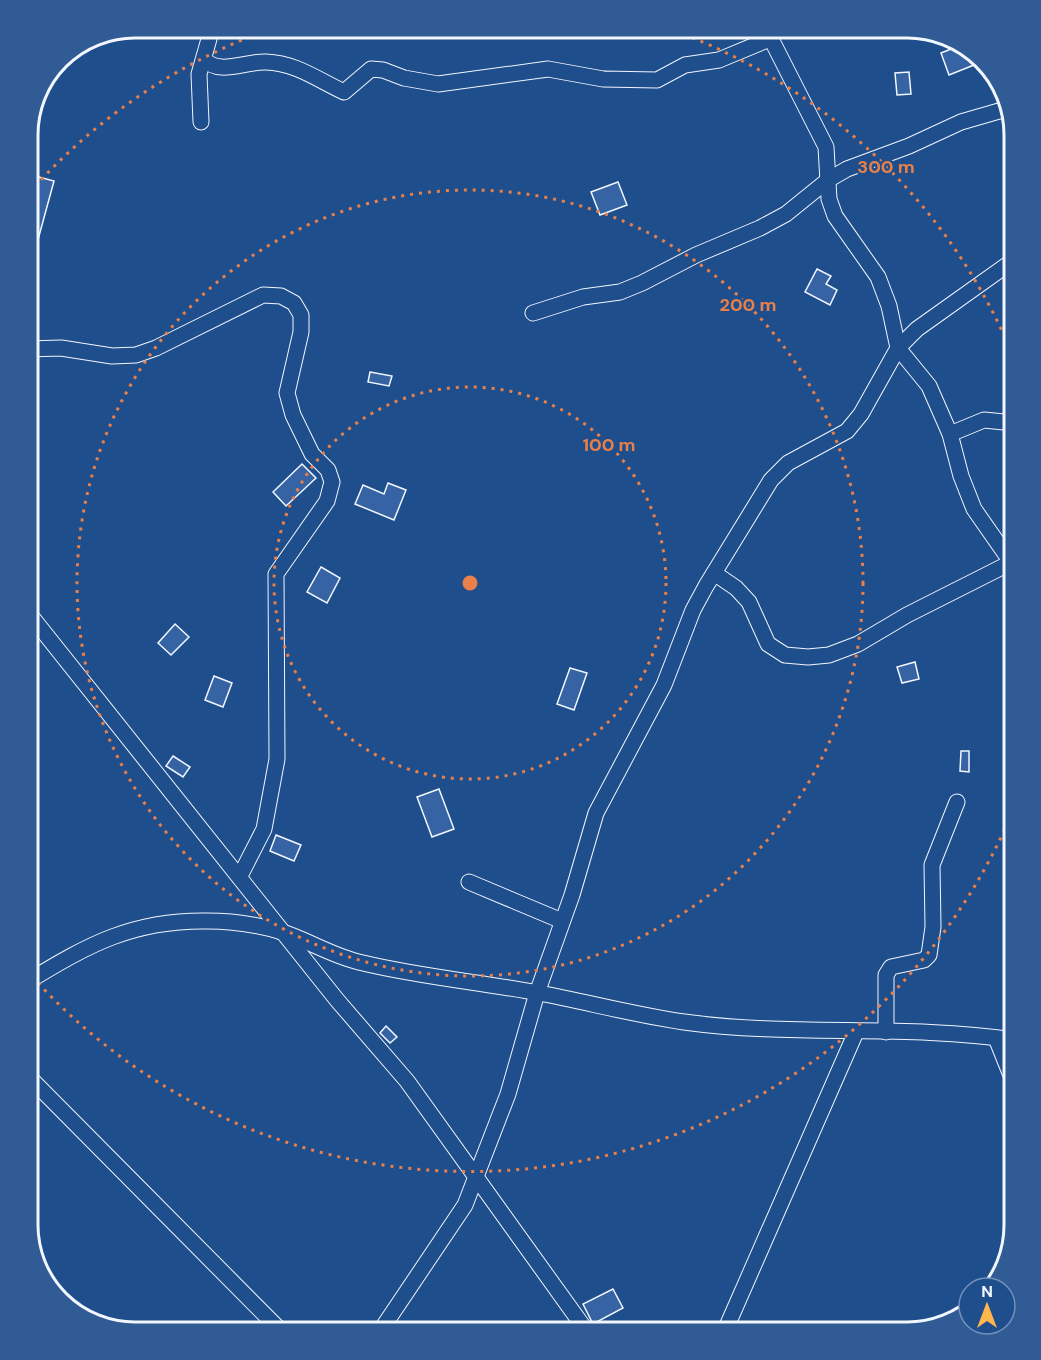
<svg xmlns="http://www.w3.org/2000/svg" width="1041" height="1360" font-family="'DM Sans',sans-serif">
  <rect width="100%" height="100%" fill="#1f4e8c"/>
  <g fill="#3563a3" stroke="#f2f6ff" stroke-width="1.5">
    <polygon points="964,44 977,57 979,63 949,75 941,53"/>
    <polygon points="909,72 911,94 897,95 895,73"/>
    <polygon points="35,176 54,181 36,247 27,244 27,204"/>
    <polygon points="618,182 627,205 600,215 591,192"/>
    <polygon points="817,269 831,276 826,284 837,290 830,305 805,292"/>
    <polygon points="370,372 392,376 389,386 368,382"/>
    <polygon points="302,464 316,478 286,506 273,492"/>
    <polygon points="388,483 406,490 394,520 355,504 363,485 384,494"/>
    <polygon points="321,567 340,578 327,603 307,592"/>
    <polygon points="175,624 189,637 171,655 158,643"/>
    <polygon points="915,662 919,679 902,683 897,667"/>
    <polygon points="570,668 587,673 574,710 557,704"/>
    <polygon points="214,676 232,683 223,707 205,700"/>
    <polygon points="961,751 969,751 969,772 960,771"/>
    <polygon points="173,756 190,767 183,777 166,766"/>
    <polygon points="439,789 454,829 432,837 417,797"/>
    <polygon points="276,835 301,845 294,861 270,851"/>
    <polygon points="386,1026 397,1037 390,1043 380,1033"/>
    <polygon points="613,1289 623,1308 593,1324 583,1304"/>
  </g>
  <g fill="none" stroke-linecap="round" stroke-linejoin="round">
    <g stroke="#f2f6ff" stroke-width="17">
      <g id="minor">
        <polyline points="765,27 826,147 829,199 835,216 878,277 889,306 898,348 929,386 950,434 961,476 974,509 1011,562"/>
        <path d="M204,59C219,76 245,61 266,62C296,63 318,80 344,92L371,69L383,70L404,78L438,84L548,69L603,79L657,80L685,65L719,60L772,38"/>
        <polyline points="201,122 199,74 209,39 208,27"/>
        <polyline points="533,313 583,297 620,292 642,283 696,255 760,228 786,214 828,180 847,169 909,146 961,122 1006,109"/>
        <polyline points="27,349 61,348 112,356 136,355 156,348 263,295 281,296 294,303 301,315 301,332 287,393 293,415 312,454 328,470 332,482 327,501 276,574 277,759 264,829 240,876"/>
        <polyline points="950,434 984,420 1014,423"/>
        <polyline points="714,573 736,588 749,602 768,644 785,655 808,657 829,655 858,644 907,615 1014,561"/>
        <polyline points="27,611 337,1000 407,1081 588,1333"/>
        <polyline points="469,882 562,921"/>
        <path d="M27,982C89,944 133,920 207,921C232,921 259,925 282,932C310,941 334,957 363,963C421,977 480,982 539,993C587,1002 635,1015 684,1022C793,1037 905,1024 1014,1040"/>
        <polyline points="886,1032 886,975 891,967 924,960 929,955 933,927 932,865 957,802"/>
        <polyline points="996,1038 1014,1083"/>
        <polyline points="27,1075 283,1333"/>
        <polyline points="379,1333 465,1205 508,1094 537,993 572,895 596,813 664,685 693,610 706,586 771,480 788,463 847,431 861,414 898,348 917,329 1014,260"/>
        <polyline points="724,1333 856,1032"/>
      </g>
    </g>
    <use href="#minor" stroke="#1f4e8c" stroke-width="15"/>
  </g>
  <g fill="none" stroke="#ea8049" stroke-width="3" stroke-dasharray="3 6">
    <circle cx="470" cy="583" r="196"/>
    <circle cx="470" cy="583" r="393"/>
    <path d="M1012 813A589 589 0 0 1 29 973M29 193A589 589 0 0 1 273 28M667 28A589 589 0 0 1 1012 353"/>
  </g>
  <path d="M0 0H1041V1360H0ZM135 38H907A97 97 0 0 1 1004 135V1225A97 97 0 0 1 907 1322H135A97 97 0 0 1 38 1225V135A97 97 0 0 1 135 38Z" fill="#305b95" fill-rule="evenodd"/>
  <path fill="none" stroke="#f2f6ff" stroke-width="3" d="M135 38H907A97 97 0 0 1 1004 135V1225A97 97 0 0 1 907 1322H135A97 97 0 0 1 38 1225V135A97 97 0 0 1 135 38Z"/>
  <circle cx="470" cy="583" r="9" fill="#ea8049" stroke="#1f4e8c" stroke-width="3"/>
  <g font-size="18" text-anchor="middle" font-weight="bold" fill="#ea8049" stroke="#1f4e8c" stroke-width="4.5" stroke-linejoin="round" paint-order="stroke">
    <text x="886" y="173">300 m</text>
    <text x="748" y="311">200 m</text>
    <text x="609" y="451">100 m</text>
  </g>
  <g transform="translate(987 1306)"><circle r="28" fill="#1f4e8c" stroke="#7391ba" stroke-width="1.5"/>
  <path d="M0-4.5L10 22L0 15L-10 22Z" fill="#ffb74d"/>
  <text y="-9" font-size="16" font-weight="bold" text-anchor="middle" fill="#f2f6ff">N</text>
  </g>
</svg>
